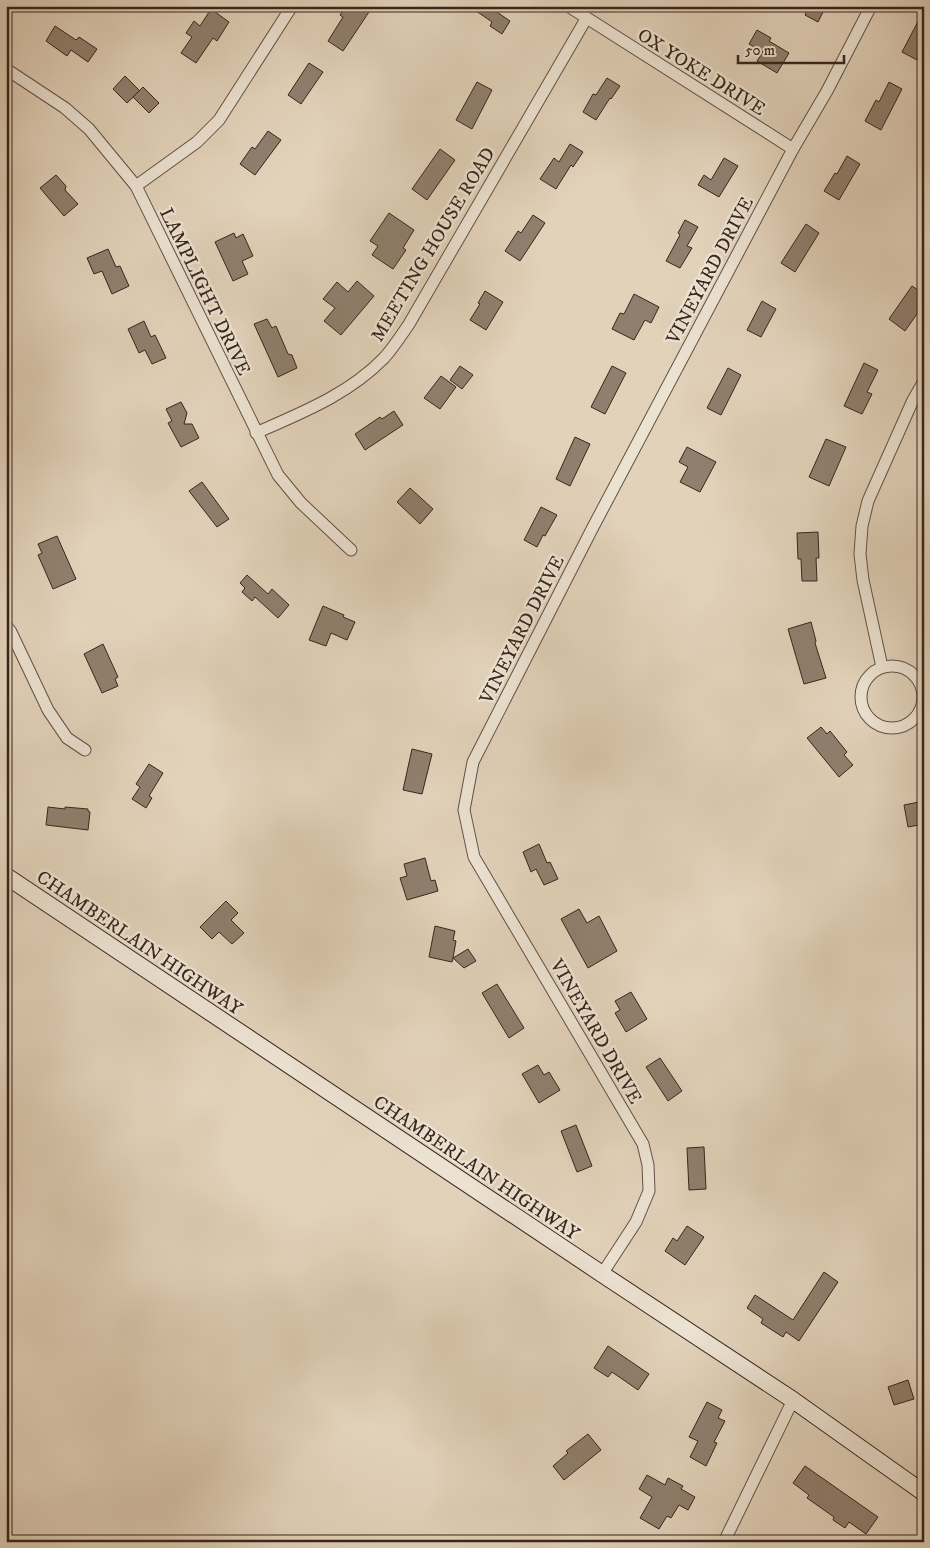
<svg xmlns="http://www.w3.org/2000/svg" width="930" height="1548" font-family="'IM FELL DW Pica',serif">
  <rect width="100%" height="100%" fill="#e2d2ba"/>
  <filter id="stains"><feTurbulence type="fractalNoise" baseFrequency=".004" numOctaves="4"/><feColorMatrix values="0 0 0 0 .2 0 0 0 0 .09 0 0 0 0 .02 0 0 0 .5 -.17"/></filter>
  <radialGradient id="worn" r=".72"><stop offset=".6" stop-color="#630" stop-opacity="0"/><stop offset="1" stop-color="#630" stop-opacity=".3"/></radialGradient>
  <g fill="#907f6e" stroke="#38251c">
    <polygon points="346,6 373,6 343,51 328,41 343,17 340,15"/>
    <polygon points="469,6 488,6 510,21 502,34 490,26 492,22"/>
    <polygon points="809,6 826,6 818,22 805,15"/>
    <polygon points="211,9 229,22 217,41 213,38 196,63 181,53 192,37 186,33 194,21 200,26"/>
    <polygon points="924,10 924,46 917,60 902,52"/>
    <polygon points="55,26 76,40 79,37 97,49 88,62 71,50 67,56 46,41"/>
    <polygon points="757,30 771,38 769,41 789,53 777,73 757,61 763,52 749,44"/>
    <polygon points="309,63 323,72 301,104 288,95"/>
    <polygon points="125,76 140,91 127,103 113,89"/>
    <polygon points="607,78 620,86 611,99 610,98 596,120 583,112 593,94 596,95"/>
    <polygon points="477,82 492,90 472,129 456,120"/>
    <polygon points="889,82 902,89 881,130 865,121 876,100 879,102"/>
    <polygon points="143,87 159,103 149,113 133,97"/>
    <polygon points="268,131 281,140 255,175 240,164 252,147 255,149"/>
    <polygon points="570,144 583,152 573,167 571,165 556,189 540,179 554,158 559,162"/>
    <polygon points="440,149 455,160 427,200 412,189"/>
    <polygon points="847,156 860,164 839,200 824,191 835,173 837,174"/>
    <polygon points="724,158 738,166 719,197 698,185 704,175 711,180"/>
    <polygon points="56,175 66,186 65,190 78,204 64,216 40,188"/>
    <polygon points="389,213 414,230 403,248 406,250 393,269 372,255 378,246 370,241"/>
    <polygon points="533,215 545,223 520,261 505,251 518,231 521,233"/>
    <polygon points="685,220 698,227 687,246 692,248 680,268 666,261 680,235 678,233"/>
    <polygon points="806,224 819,233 795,272 781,263"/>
    <polygon points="234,233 236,238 243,234 253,256 242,261 248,274 233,281 215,242"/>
    <polygon points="108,249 116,267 120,266 129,286 112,294 102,271 94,274 87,258"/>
    <polygon points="357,281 374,296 341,335 324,321 335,308 323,299 337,282 348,292"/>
    <polygon points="912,286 924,294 924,314 919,311 905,331 889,319"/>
    <polygon points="485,291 503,302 486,330 470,320 480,304 478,303"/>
    <polygon points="634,294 659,307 651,323 645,320 634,340 612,329 620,313 624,314"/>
    <polygon points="762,301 776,309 761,337 747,330"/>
    <polygon points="267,319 272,328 276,326 288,354 292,355 297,368 278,377 254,324"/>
    <polygon points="144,321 151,337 155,335 166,358 152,364 145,350 139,353 128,329"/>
    <polygon points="864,363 878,370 867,392 872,394 862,414 844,406"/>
    <polygon points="460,366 473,375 462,389 450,380"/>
    <polygon points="612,366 626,373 605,414 591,407"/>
    <polygon points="728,368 741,375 721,415 707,408"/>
    <polygon points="441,376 456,387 440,409 424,398"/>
    <polygon points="181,402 187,413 184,424 192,424 199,438 181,447 168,423 172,421 166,409"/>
    <polygon points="394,411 403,425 365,450 355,434 380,417 382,419"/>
    <polygon points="575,437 590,444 570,486 556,479"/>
    <polygon points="826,439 846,447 829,486 809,477"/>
    <polygon points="687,447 716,462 700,492 680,482 688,467 679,462"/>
    <polygon points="202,482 229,519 217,527 189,491"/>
    <polygon points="410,488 433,509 420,524 397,502"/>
    <polygon points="541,507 557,515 545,536 543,535 537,547 524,540"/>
    <polygon points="818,532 819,558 816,558 817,581 802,581 801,559 798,559 797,533"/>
    <polygon points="57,536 76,579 53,589 38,555 42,553 38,544"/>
    <polygon points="247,575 268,594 272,589 289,605 278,618 255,597 252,601 242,592 245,588 240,583"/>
    <polygon points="323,606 344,615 343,617 355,622 347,640 331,633 326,646 309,640"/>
    <polygon points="811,622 816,641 815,643 826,678 804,684 788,629"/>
    <polygon points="103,644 118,677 115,679 118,686 102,693 84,654"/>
    <polygon points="821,727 827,734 830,731 847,752 844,755 853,765 839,777 807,738"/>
    <polygon points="412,749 432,754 422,794 403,790"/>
    <polygon points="149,764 163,773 149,796 152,798 146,808 132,799 140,787 136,784"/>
    <polygon points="924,801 924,824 908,827 904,805"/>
    <polygon points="48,807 65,809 65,807 88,809 88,811 90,812 88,830 46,825"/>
    <polygon points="539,844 547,863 550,862 558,879 544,885 536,869 531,872 523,852"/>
    <polygon points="425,858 431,881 435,880 438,891 407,900 400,878 407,876 404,864"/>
    <polygon points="226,901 238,913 231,920 244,933 232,944 219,932 212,939 200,927"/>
    <polygon points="579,909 587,923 599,916 617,951 588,968 561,919"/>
    <polygon points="435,926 455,931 453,940 456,941 453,958 468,949 476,961 464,968 453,958 452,962 429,957"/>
    <polygon points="497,984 524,1028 509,1038 482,993"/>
    <polygon points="631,992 647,1019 626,1032 615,1013 620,1010 615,1001"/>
    <polygon points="660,1058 682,1091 668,1101 646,1067"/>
    <polygon points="538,1065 544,1075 549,1072 560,1090 539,1103 522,1074"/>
    <polygon points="576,1125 592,1166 577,1172 561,1131"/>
    <polygon points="704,1147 706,1189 689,1190 687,1148"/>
    <polygon points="687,1226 704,1237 685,1265 665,1251 673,1238 677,1241"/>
    <polygon points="824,1272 838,1282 799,1341 786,1332 783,1337 761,1323 763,1319 747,1308 755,1295 793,1320"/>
    <polygon points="608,1346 649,1374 638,1390 612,1372 608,1377 594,1368"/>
    <polygon points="908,1380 914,1399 894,1405 888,1387"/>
    <polygon points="707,1402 722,1410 718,1418 725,1421 714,1442 717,1443 706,1466 690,1457 698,1441 689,1437"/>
    <polygon points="588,1434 601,1450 564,1480 553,1466 568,1453 566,1451"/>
    <polygon points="805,1466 878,1517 866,1534 849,1522 845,1528 833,1520 834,1517 807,1498 809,1495 793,1483"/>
    <polygon points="647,1475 665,1485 668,1478 683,1486 681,1489 695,1497 688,1510 679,1505 671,1518 667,1516 659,1529 640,1518 652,1497 639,1489"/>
  </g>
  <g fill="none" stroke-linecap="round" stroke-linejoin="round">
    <g stroke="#625044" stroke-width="13">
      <g id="street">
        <polyline points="568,6 793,149"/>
        <polyline points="6,69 65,108 89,129 136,186 278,475 301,503 351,550"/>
        <polyline points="136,186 197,142 219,120 292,6"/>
        <path d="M256,433C301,413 348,395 384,358C393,348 401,336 409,324L586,19"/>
        <polyline points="6,625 11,632 48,710 67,738 85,750"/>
        <circle cx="892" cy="697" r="31"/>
        <polyline points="882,667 863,580 860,554 862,526 868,501 913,400 924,381"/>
        <polyline points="602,1274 636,1222 649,1191 648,1165 643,1144 474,857 464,810 473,762 592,529 793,149 827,91 871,6"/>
        <polyline points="724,1542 793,1400"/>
      </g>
    </g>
    <g stroke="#38251c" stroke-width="18">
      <polyline id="secondary" points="6,876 602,1274 793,1400 924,1493"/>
    </g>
    <use href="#street" stroke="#ece2d2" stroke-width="11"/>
    <use href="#secondary" stroke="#ece2d2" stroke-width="16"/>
  </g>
  <g text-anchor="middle" stroke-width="5" stroke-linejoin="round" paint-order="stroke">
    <g font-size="19" fill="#38251c" stroke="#ece2d2">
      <text transform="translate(702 71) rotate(32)" y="7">OX YOKE DRIVE</text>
      <text transform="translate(432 244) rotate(-59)" y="7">MEETING HOUSE ROAD</text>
      <text transform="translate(709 270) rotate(-62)" y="7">VINEYARD DRIVE</text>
      <text transform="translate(206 291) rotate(64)" y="7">LAMPLIGHT DRIVE</text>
      <text transform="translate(521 629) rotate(-63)" y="7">VINEYARD DRIVE</text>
      <text transform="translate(140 942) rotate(34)" y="7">CHAMBERLAIN HIGHWAY</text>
      <text transform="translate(597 1031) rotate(60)" y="7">VINEYARD DRIVE</text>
      <text transform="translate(477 1167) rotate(34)" y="7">CHAMBERLAIN HIGHWAY</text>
    </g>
  </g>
  <rect width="930" height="1548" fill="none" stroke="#e2d2ba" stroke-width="25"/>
  <rect x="8" y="8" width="915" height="1533" fill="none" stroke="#38251c" stroke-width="2.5"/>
  <rect x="12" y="12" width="905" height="1523" fill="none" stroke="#38251c"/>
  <path d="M738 55v8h106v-8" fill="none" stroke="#38251c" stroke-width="2.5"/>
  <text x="745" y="55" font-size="15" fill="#38251c" stroke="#ece2d2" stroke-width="4" paint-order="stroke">50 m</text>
  <rect width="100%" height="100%" filter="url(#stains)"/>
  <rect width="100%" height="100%" fill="url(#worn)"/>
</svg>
